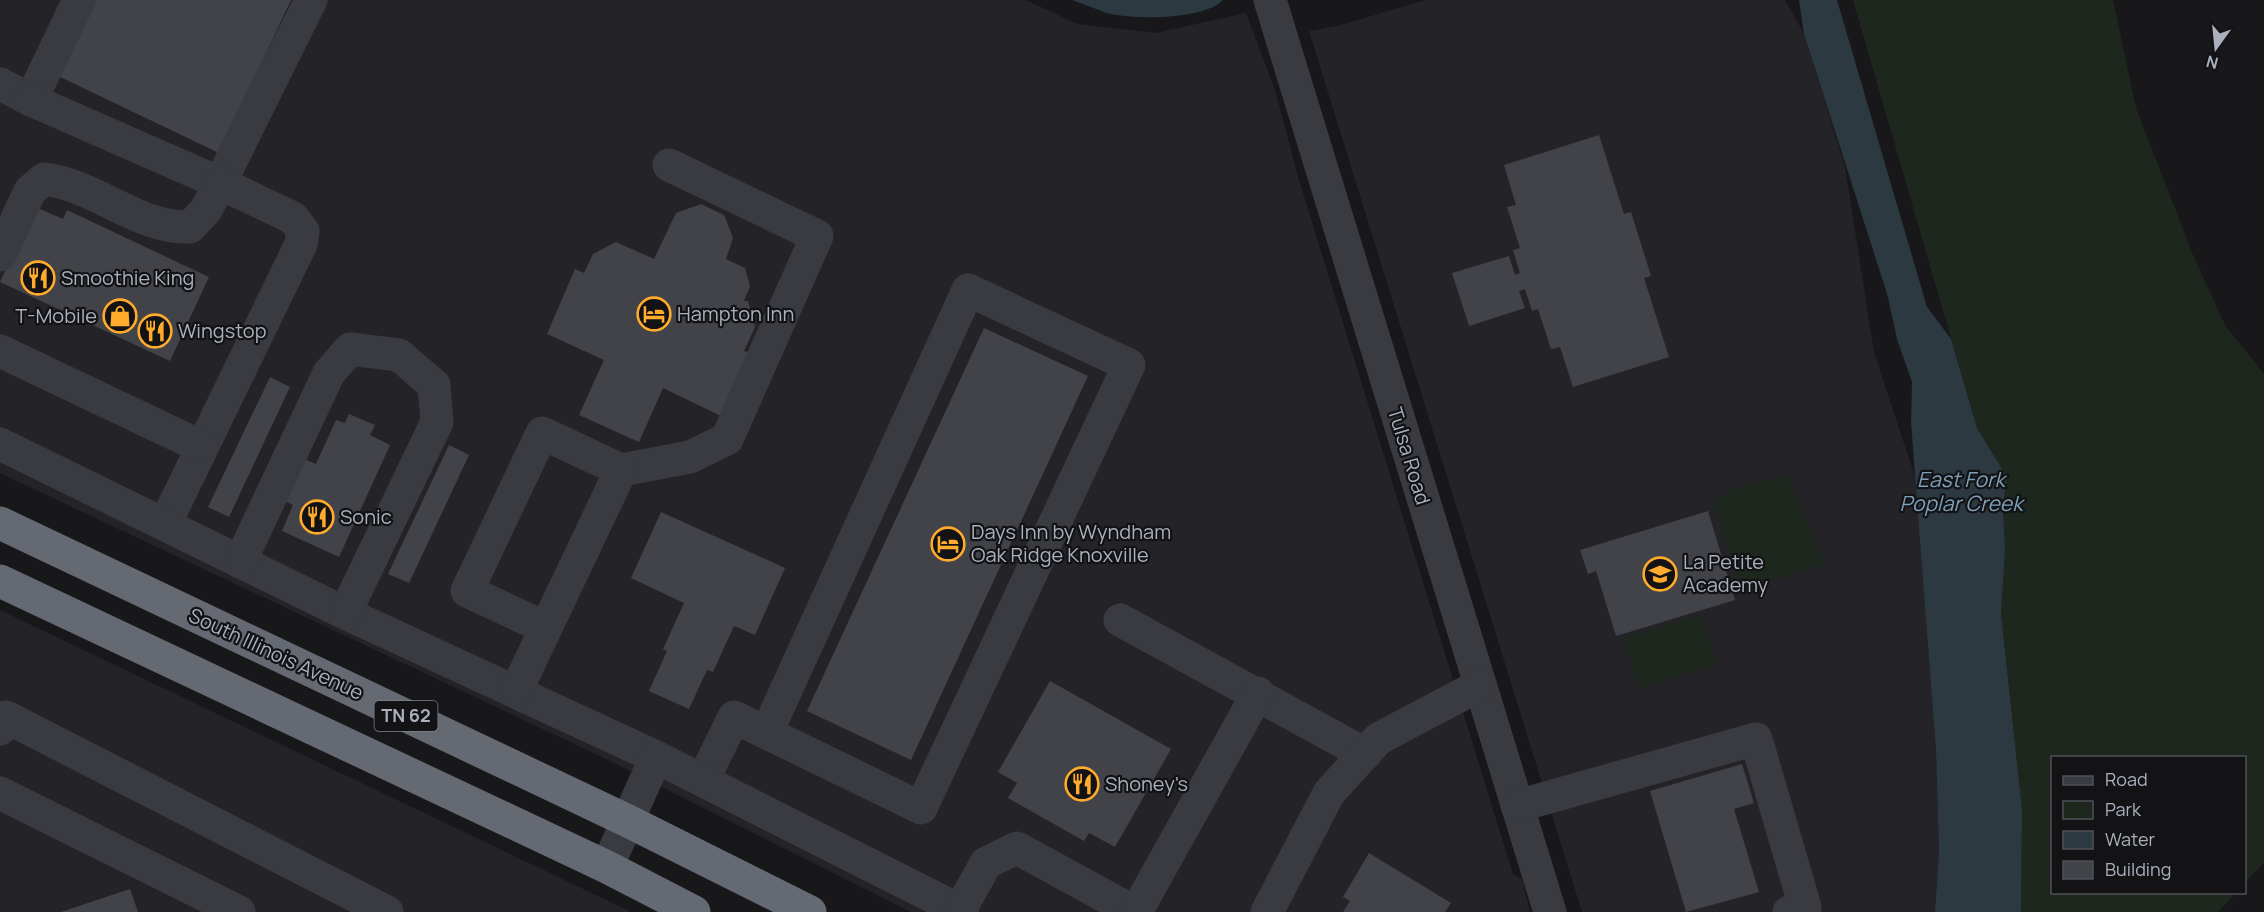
<svg xmlns="http://www.w3.org/2000/svg" width="2264" height="912" font-family="Manrope,sans-serif">
  <rect width="100%" height="100%" fill="#18181b"/>
  <g fill="#242428">
    <polygon points="0,0 1026,0 1077,24 1156,33 1246,13 1275,90 1299,180 1513,874 1522,879 1530,912 911,912 602,757 0,473"/>
    <polygon points="1426,0 1785,0 1804,34 1845,167 1874,352 1916,480 1936,751 1939,850 1935,912 1582,912 1309,31 1337,26"/>
    <polygon points="0,610 627,910 629,912 0,912"/>
  </g>
  <g fill="#1e271e">
    <polygon points="1853,0 2113,0 2136,108 2193,255 2225,325 2264,374 2264,862 2245,883 2244,758 2052,758 2052,892 2236,893 2218,912 2021,912 2022,810 2001,613 2005,551 2003,507 2007,477 1977,428"/>
    <polygon points="1787,474 1825,564 1741,591 1713,503 1730,489"/>
    <polygon points="1702,614 1717,665 1638,688 1624,638"/>
  </g>
  <g fill="#2d3941">
    <path d="M1072,0H1223C1204,20 1134,20 1107,13C1095,9 1084,4 1072,0Z"/>
    <polygon points="1799,0 1837,0 1927,307 1951,339 1977,428 2007,477 2003,507 2005,551 2001,613 2022,810 2021,912 1935,912 1939,850 1936,751 1911,422 1912,382 1897,339 1888,297 1804,34"/>
  </g>
  <g fill="#424348">
    <polygon points="92,0 291,0 219,153 56,75"/>
    <polygon points="1599,135 1624,214 1631,212 1651,276 1644,278 1669,357 1573,387 1560,347 1551,349 1538,309 1532,311 1525,289 1519,291 1525,308 1469,326 1452,273 1509,256 1515,275 1520,273 1513,250 1520,248 1507,207 1516,205 1504,165"/>
    <polygon points="701,204 724,215 733,238 726,259 745,268 750,286 744,301 748,301 755,327 744,351 752,353 721,416 663,388 639,442 579,415 604,360 547,334 575,269 584,273 593,254 616,242 654,259 676,213"/>
    <polygon points="35,207 63,219 67,210 209,277 170,361 0,282"/>
    <polygon points="984,328 1088,376 911,760 807,711"/>
    <polygon points="270,377 290,387 229,517 208,507"/>
    <polygon points="349,414 375,425 370,435 390,445 339,557 282,531 293,505 285,501 304,459 316,464 336,420 345,423"/>
    <polygon points="449,445 469,455 409,583 388,574"/>
    <polygon points="1708,511 1735,600 1616,636 1596,571 1588,574 1580,550"/>
    <polygon points="661,512 785,568 755,635 734,626 713,672 707,670 689,709 649,691 667,651 663,649 684,603 631,578"/>
    <polygon points="1050,681 1171,749 1115,847 1089,833 1084,841 1008,798 1017,783 998,772"/>
    <polygon points="1742,764 1754,803 1734,809 1759,892 1686,912 1650,791"/>
    <polygon points="1369,853 1451,903 1445,912 1343,912 1350,901 1343,897"/>
    <polygon points="130,889 138,912 61,912"/>
  </g>
  <g fill="none" stroke-linecap="round" stroke-linejoin="round">
    <g stroke="#393b40" stroke-width="33">
      <polyline points="1270,0 1550,912"/>
      <polyline points="0,84 31,100 79,0"/>
      <polyline points="31,100 220,183 311,0"/>
      <path d="M0,255L30,191L44,179C96,185 138,229 190,227L206,210L220,183L293,218L303,231L301,244L165,524"/>
      <polyline points="0,351 202,447"/>
      <polyline points="0,444 345,613 656,757"/>
      <polyline points="621,470 690,457 727,439 817,236 669,165"/>
      <polyline points="240,562 329,373 350,349 399,355 434,385 437,422 345,613"/>
      <polyline points="1120,620 1365,754"/>
      <polyline points="516,691 621,470 542,433 467,591 546,628"/>
      <polyline points="0,729 6,717 387,912"/>
      <polyline points="703,780 734,717 921,808 1129,365 968,290 767,732"/>
      <polyline points="0,793 239,912"/>
      <polyline points="1517,806 1756,739 1805,907 1789,912"/>
      <polyline points="607,867 656,757 963,912"/>
      <polyline points="960,910 986,863 1017,848 1134,912"/>
      <polyline points="1136,912 1258,693"/>
      <polyline points="1267,912 1329,793 1378,739 1480,685"/>
    </g>
    <g stroke="#656972" stroke-width="33">
      <polyline points="0,523 628,821 810,912"/>
      <polyline points="0,581 607,867 694,912"/>
    </g>
  </g>
  <defs>
    <g id="restaurant-ring" transform="scale(1.725)"><circle r="9.5" fill="#131316" stroke="#ffab2c" stroke-width="1.5"/><path d="M-5-6h1v4h1v-4h1v4h1v-4h1v5L-1.5 .5V6h-2V.5L-5-1ZM5-6V6H3V1.5H1.5Q1.5-4 5-6Z" fill="#ffab2c"/></g>
    <g id="hotel-ring" transform="scale(1.725)"><circle r="9.5" fill="#131316" stroke="#ffab2c" stroke-width="1.5"/><path d="M-6-4.5h1.5V1H6V5H4.5V3h-9V5H-6ZM-4 0a1.8 1.8 0 1 1 3.6 0ZM.5 0V-2.5h3Q6-2.5 6 0Z" fill="#ffab2c"/></g>
    <g id="shop-ring" transform="scale(1.725)"><circle r="9.5" fill="#131316" stroke="#ffab2c" stroke-width="1.5"/><path d="M-5-2.5h2.3a2.7 3.5 0 0 1 5.4 0H5L5.5 6h-11ZM-1.5-2.5h3a1.5 2.3 0 0 0-3 0Z" fill="#ffab2c"/></g>
    <g id="school-ring" transform="scale(1.725)"><circle r="9.5" fill="#131316" stroke="#ffab2c" stroke-width="1.5"/><path d="M0-5L7-2L0 1L-7-2ZM-4 1L0 2.5L4 1V4Q0 6-4 4Z" fill="#ffab2c"/></g>
  </defs>
  <g fill-rule="evenodd">
    <use href="#restaurant-ring" x="38" y="278"/>
    <use href="#hotel-ring" x="654" y="314"/>
    <use href="#shop-ring" x="120" y="316"/>
    <use href="#restaurant-ring" x="155" y="331"/>
    <use href="#restaurant-ring" x="317" y="517"/>
    <use href="#hotel-ring" x="948" y="544"/>
    <use href="#school-ring" x="1660" y="574"/>
    <use href="#restaurant-ring" x="1082" y="784"/>
  </g>
  <g text-anchor="middle" stroke-width="4.5" stroke-linejoin="round" paint-order="stroke">
    <rect fill="#131316" stroke="#7d818a" stroke-width="1.5" x="374.5" y="701" width="63" height="30" rx="4.5"/>
    <g font-size="18" font-weight="bold" fill="#aab0bc">
      <text x="406" y="722">TN 62</text>
    </g>
    <g font-size="20" fill="#aab0bc" stroke="#131316" text-anchor="start">
      <text x="61" y="285">Smoothie King</text>
      <text x="677" y="321">Hampton Inn</text>
      <text x="97" y="323" text-anchor="end">T-Mobile</text>
      <text x="178" y="338">Wingstop</text>
      <text x="340" y="524">Sonic</text>
      <text x="971" y="539">Days Inn by Wyndham<tspan x="971" dy="23">Oak Ridge Knoxville</tspan></text>
      <text x="1683" y="569">La Petite<tspan x="1683" dy="23">Academy</tspan></text>
      <text x="1105" y="791">Shoney's</text>
    </g>
    <g font-size="20" fill="#aab0bc" stroke="#131316">
      <text transform="translate(1409 456) rotate(73)" y="7">Tulsa Road</text>
      <text transform="translate(276 654) rotate(25)" y="7">South Illinois Avenue</text>
    </g>
    <g font-size="21" font-style="italic" fill="#7ea1b9" stroke="#131316">
      <text x="1961" y="487">East Fork<tspan x="1961" dy="24">Poplar Creek</tspan></text>
    </g>
  </g>
  <rect x="2051" y="756" width="195" height="138" fill="#131316" stroke="#4f5258" stroke-width="1.5"/>
  <rect x="2063" y="776" width="30" height="9" fill="#393b40" stroke="#4f5258" stroke-width="1.5"/>
  <text x="2105" y="786" font-size="18" fill="#aab0bc">Road</text>
  <rect x="2063" y="801" width="30" height="18" fill="#1e271e" stroke="#4f5258" stroke-width="1.5"/>
  <text x="2105" y="816" font-size="18" fill="#aab0bc">Park</text>
  <rect x="2063" y="831" width="30" height="18" fill="#2d3941" stroke="#4f5258" stroke-width="1.5"/>
  <text x="2105" y="846" font-size="18" fill="#aab0bc">Water</text>
  <rect x="2063" y="861" width="30" height="18" fill="#424348" stroke="#4f5258" stroke-width="1.5"/>
  <text x="2105" y="876" font-size="18" fill="#aab0bc">Building</text>
  <g transform="translate(2216 48) rotate(195)" stroke="#131316" stroke-width="4.5" paint-order="stroke">
  <path d="M0-4.5L10 22L0 15L-10 22Z" fill="#aab0bc"/>
  <text y="-9" font-size="16" font-weight="bold" text-anchor="middle" fill="#aab0bc">N</text>
  </g>
</svg>
